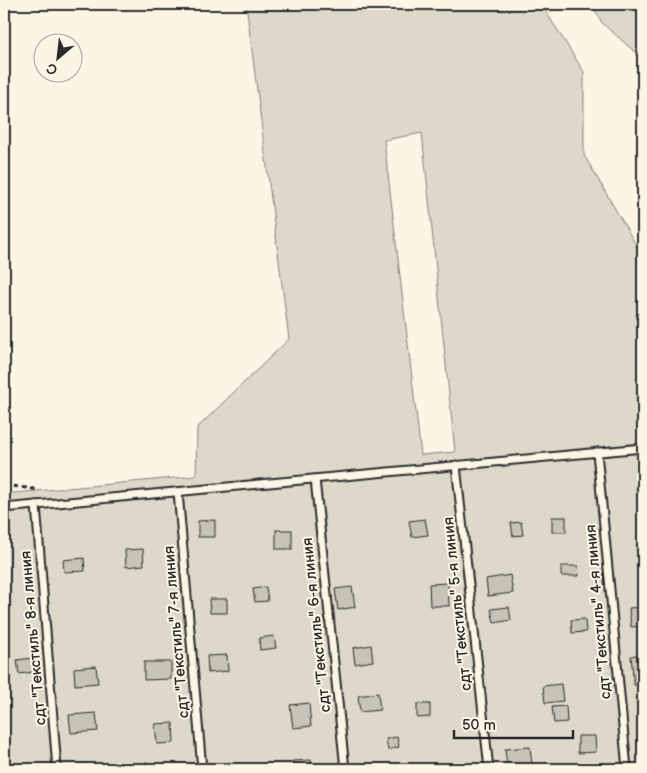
<svg xmlns="http://www.w3.org/2000/svg" width="647" height="773" font-family="'Balsamiq Sans',sans-serif">
  <rect width="100%" height="100%" fill="#fcf5e5"/>
  <filter id="ink" filterUnits="userSpaceOnUse"><feTurbulence type="fractalNoise" baseFrequency=".02" numOctaves="2"/><feDisplacementMap in="SourceGraphic" scale="10" xChannelSelector="R" yChannelSelector="G"/><feConvolveMatrix kernelMatrix="1 2 1 2 8 2 1 2 1" color-interpolation-filters="sRGB"/></filter>
  <g filter="url(#ink)">
    <g fill="#ded8ca" stroke="#84827a" fill-rule="evenodd">
      <path d="M246,4H541L584,72V155L643,257V769H4V494L196,476L197,428L289,339ZM422,133L455,452L421,455L384,140Z"/>
      <polygon points="592,4 643,4 643,59 602,23"/>
    </g>
    <g fill="#c8c3b7" stroke="#2b2b2b">
      <rect x="552" y="517" width="14" height="15"/>
      <polygon points="425,519 428,535 412,537 409,521"/>
      <polygon points="215,520 215,537 198,537 198,521"/>
      <polygon points="521,522 523,535 513,536 511,523"/>
      <rect x="276" y="530" width="16" height="19"/>
      <polygon points="143,549 144,565 126,567 125,550"/>
      <polygon points="84,558 85,571 64,572 63,560"/>
      <polygon points="561,566 578,566 579,576 561,576"/>
      <polygon points="510,575 513,593 488,596 486,579"/>
      <polygon points="448,583 449,606 430,606 429,584"/>
      <polygon points="266,587 268,601 255,602 253,589"/>
      <polygon points="352,587 355,607 338,610 335,589"/>
      <polygon points="209,599 227,599 227,613 210,613"/>
      <polygon points="509,607 511,620 494,623 491,609"/>
      <polygon points="643,607 643,626 631,627 629,608"/>
      <polygon points="585,619 586,632 572,633 571,620"/>
      <polygon points="274,636 276,648 260,650 259,638"/>
      <polygon points="371,645 373,661 355,664 353,648"/>
      <polygon points="643,654 643,684 634,685 631,656"/>
      <polygon points="227,655 228,671 208,673 207,656"/>
      <polygon points="32,658 34,672 19,674 17,660"/>
      <polygon points="144,662 171,662 171,679 144,680"/>
      <polygon points="96,666 98,683 75,685 74,668"/>
      <polygon points="561,684 563,701 545,703 543,686"/>
      <polygon points="378,693 380,710 360,712 358,696"/>
      <polygon points="309,703 311,726 293,728 290,705"/>
      <polygon points="417,704 430,704 430,717 417,718"/>
      <polygon points="566,706 567,722 554,723 552,707"/>
      <polygon points="96,713 98,731 71,733 69,715"/>
      <polygon points="173,723 174,743 157,744 155,724"/>
      <polygon points="578,736 595,736 596,752 578,753"/>
      <polygon points="397,737 399,747 388,750 386,739"/>
      <polygon points="530,747 532,765 507,767 505,749"/>
      <polygon points="311,760 312,769 293,769 292,761"/>
      <rect x="431" y="766" width="14" height="3"/>
    </g>
    <g fill="none" stroke-linecap="round" stroke-linejoin="round">
      <g stroke="#2b2b2b" stroke-width="11">
        <g id="lane">
          <polyline points="597,452 627,769"/>
          <polyline points="456,465 489,769"/>
          <polyline points="315,479 345,769"/>
          <polyline points="178,492 202,769"/>
          <polyline points="36,505 57,769"/>
          <polyline points="4,508 643,448"/>
        </g>
      </g>
      <polyline stroke="#2b2b2b" stroke-width="3" stroke-dasharray="5 4" stroke-linecap="butt" points="4,485 34,489 35,495"/>
      <use href="#lane" stroke="#fcf5e5" stroke-width="7"/>
    </g>
  </g>
  <g text-anchor="middle" stroke-width="4" stroke-linejoin="round" paint-order="stroke">
    <g font-size="15" fill="#2b2b2b" stroke="#fcf5e5">
      <text transform="translate(457 604) rotate(-96)" y="5">сдт "Текстиль" 5-я линия</text>
      <text transform="translate(598 612) rotate(-95)" y="5">сдт "Текстиль" 4-я линия</text>
      <text transform="translate(316 625) rotate(-96)" y="5">сдт "Текстиль" 6-я линия</text>
      <text transform="translate(176 632) rotate(-95)" y="5">сдт "Текстиль" 7-я линия</text>
      <text transform="translate(33 638) rotate(-95)" y="5">сдт "Текстиль" 8-я линия</text>
    </g>
  </g>
  <rect width="647" height="773" fill="none" stroke="#fcf5e5" stroke-width="20"/>
  <rect x="10" y="10" width="627" height="753" fill="none" stroke="#2b2b2b" stroke-width="2" filter="url(#ink)"/>
  <g transform="translate(58 58) rotate(208)"><circle r="24" fill="#fcf5e5" stroke="#a8a49b"/>
  <path d="M0-4L9 19L0 12L-9 19Z" fill="#2b2b2b"/>
  <text y="-8" font-size="14" font-weight="bold" text-anchor="middle" fill="#2b2b2b">С</text>
  </g>
  <path d="M454 730v8h119v-8" fill="none" stroke="#2b2b2b" stroke-width="2.5"/>
  <text x="462" y="730" font-size="15" fill="#2b2b2b" stroke="#fcf5e5" stroke-width="4" paint-order="stroke">50 m</text>
</svg>
